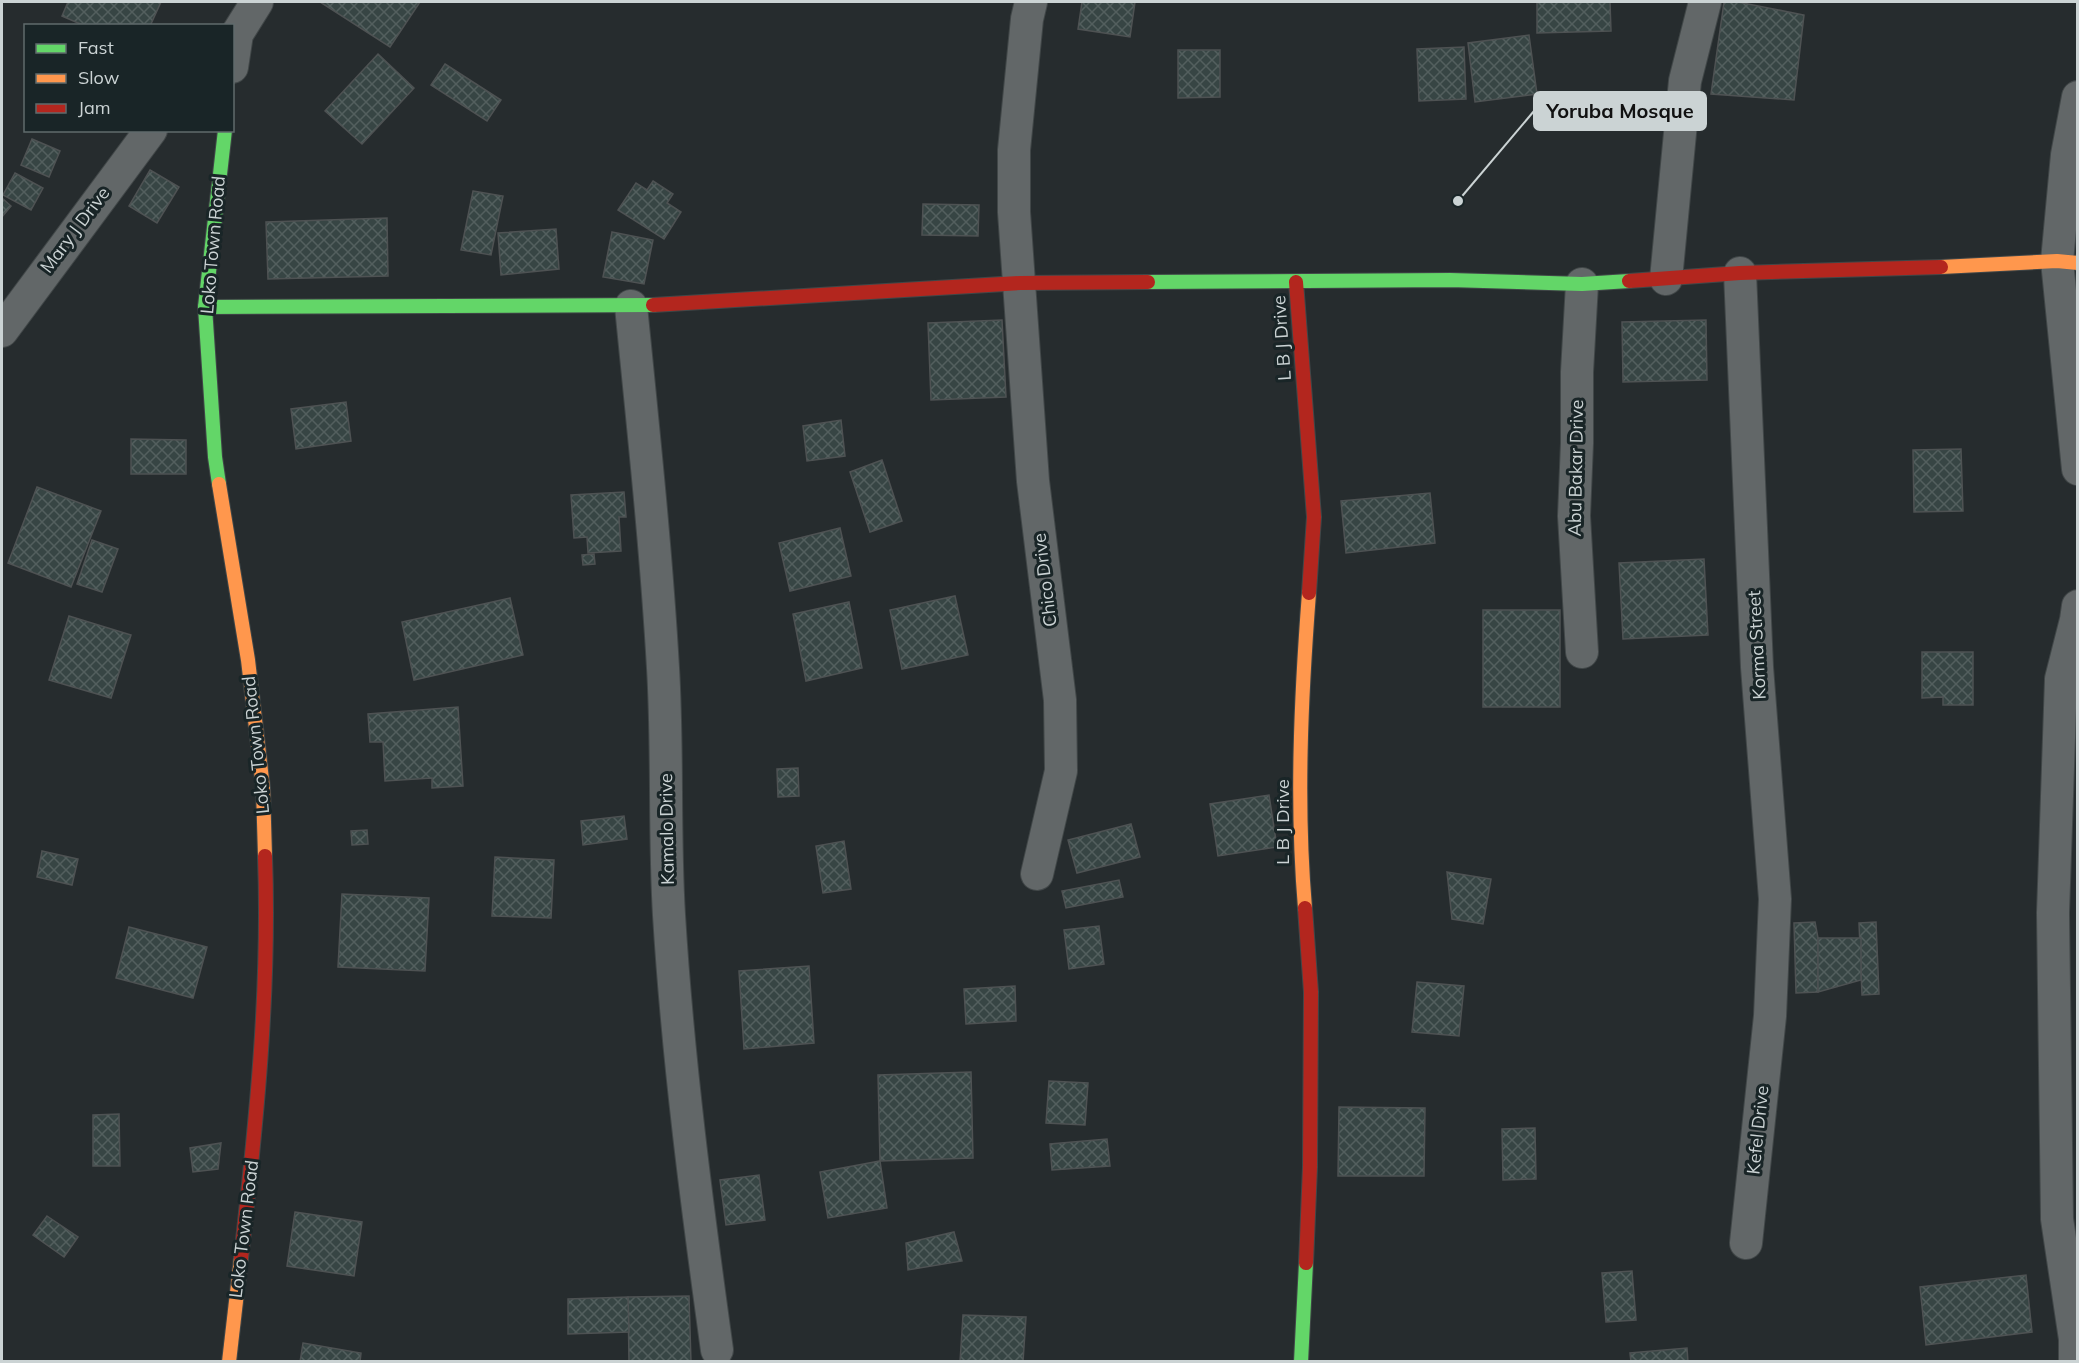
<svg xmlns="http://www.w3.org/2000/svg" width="2079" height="1363" font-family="Mulish,sans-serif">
  <defs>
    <pattern id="building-cross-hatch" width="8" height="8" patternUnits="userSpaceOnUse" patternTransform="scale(1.5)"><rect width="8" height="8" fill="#374544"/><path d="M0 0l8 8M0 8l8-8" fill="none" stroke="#535f5e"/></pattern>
  </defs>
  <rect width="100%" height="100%" fill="#262c2e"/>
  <g fill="url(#building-cross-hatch)" stroke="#4e5253" stroke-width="1.5">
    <polygon points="68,2 161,2 150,26 85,26 62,16"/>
    <polygon points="320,2 420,2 390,47"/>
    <polygon points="1082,2 1135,2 1130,37 1078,29"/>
    <polygon points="1537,2 1610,2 1611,31 1537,33"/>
    <polygon points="1724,2 1738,2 1804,15 1794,100 1711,94"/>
    <polygon points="1529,35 1537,94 1475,102 1468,43"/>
    <polygon points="1464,47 1466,99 1419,101 1417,49"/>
    <polygon points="1178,50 1220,50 1220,97 1178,98"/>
    <polygon points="378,54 414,88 362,144 325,111"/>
    <polygon points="445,64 501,100 487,121 431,85"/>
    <polygon points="1622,92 1655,95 1651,129 1618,125"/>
    <polygon points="32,139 60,151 49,177 21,165"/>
    <polygon points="150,170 179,187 157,223 129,206"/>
    <polygon points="15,173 43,188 31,210 3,195"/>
    <polygon points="653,181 673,194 667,203 681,212 664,239 618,210 636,183 647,190"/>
    <polygon points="473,191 503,196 491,255 461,250"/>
    <polygon points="2,198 11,206 2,217"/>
    <polygon points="923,204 979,205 978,236 922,235"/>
    <polygon points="387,218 388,276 268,279 266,222"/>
    <polygon points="556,229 559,269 501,275 498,233"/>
    <polygon points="612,232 653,240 644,284 603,277"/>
    <polygon points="1002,320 1006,397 931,400 928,323"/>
    <polygon points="1706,320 1707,380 1623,382 1622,322"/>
    <polygon points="346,402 351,441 296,449 291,409"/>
    <polygon points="841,420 845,456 807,461 803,426"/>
    <polygon points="131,439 186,440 186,474 131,474"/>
    <polygon points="1961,449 1963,511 1914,512 1913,450"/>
    <polygon points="882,460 902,521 870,532 850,472"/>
    <polygon points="37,487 101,511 71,587 8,563"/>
    <polygon points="624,492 626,517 619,517 621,551 588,553 587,537 574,538 571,495"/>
    <polygon points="1430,493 1435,543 1346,553 1341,501"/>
    <polygon points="840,528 851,576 790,591 779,543"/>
    <polygon points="92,540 118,549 102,592 77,584"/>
    <polygon points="594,554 595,564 583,565 582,555"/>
    <polygon points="1704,559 1708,635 1623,639 1619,563"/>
    <polygon points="955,596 968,655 902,669 890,610"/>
    <polygon points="510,598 523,655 414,680 402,622"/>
    <polygon points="849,602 862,668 806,681 793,614"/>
    <rect x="1483" y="610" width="77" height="97"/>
    <polygon points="69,616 131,635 111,698 49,680"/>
    <polygon points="1922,652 1973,652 1973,705 1943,705 1943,697 1922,698"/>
    <polygon points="458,707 463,786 432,788 432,778 385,781 383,742 370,742 368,714"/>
    <polygon points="798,768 799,796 778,797 777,769"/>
    <polygon points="1269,795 1277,847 1218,856 1210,804"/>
    <polygon points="624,816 627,839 583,845 581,821"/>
    <polygon points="1131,824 1140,857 1077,873 1068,840"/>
    <polygon points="367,830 368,844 352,845 351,831"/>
    <polygon points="844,841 851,889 823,893 816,846"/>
    <polygon points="42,851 78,859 72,885 37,877"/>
    <polygon points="495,857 554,860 551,918 492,916"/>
    <polygon points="1447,872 1491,879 1483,924 1452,919"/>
    <polygon points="1119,880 1123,897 1066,908 1062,891"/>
    <polygon points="342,894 429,898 425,971 338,967"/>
    <polygon points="1815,922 1818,938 1818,992 1796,993 1794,923"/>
    <polygon points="1876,922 1879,994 1862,995 1859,923"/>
    <polygon points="1099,926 1104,964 1069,969 1064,930"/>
    <polygon points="129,927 207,947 193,998 116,978"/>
    <polygon points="1818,938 1861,938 1861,980 1818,992"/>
    <polygon points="809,966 814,1043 744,1049 739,971"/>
    <polygon points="1417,982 1464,986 1459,1036 1412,1032"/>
    <polygon points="1015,986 1016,1021 966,1024 964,989"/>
    <polygon points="971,1072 973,1158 880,1161 878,1075"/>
    <polygon points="1049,1081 1088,1083 1085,1125 1046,1123"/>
    <polygon points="1339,1107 1425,1108 1424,1176 1338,1176"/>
    <polygon points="119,1114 120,1166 93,1166 93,1115"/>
    <polygon points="1535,1128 1536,1179 1503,1180 1502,1129"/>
    <polygon points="1107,1139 1110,1166 1052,1170 1050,1144"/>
    <polygon points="221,1143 218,1169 193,1172 190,1148"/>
    <polygon points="880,1161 887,1208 828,1218 820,1172"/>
    <polygon points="759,1175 765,1220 726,1225 720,1180"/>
    <polygon points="295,1212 362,1222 354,1276 287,1266"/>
    <polygon points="47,1216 78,1237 64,1257 33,1235"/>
    <polygon points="954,1232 962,1261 908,1270 906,1243"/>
    <polygon points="1632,1271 1636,1320 1606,1322 1602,1273"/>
    <polygon points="2026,1275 2032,1332 1926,1345 1920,1287"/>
    <polygon points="689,1296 691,1362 629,1362 628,1297"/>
    <polygon points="628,1297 629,1332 568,1334 568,1299"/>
    <polygon points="963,1315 1026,1317 1023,1362 960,1362"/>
    <polygon points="303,1343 361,1353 360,1362 300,1362"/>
    <polygon points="1687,1348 1688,1362 1631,1362 1630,1353"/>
  </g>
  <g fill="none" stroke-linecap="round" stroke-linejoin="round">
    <g stroke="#414748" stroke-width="34">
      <g id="street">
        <polyline points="1031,2 1027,19 1014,150 1014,212 1033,481 1060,700 1061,771 1037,874"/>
        <polyline points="232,67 237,34 257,2"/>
        <polyline points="2078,97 2067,155 2057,261 2078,469"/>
        <polyline points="1740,273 1757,667 1775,899 1770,1016 1746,1243"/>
        <polyline points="1666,279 1685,81 1705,2"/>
        <polyline points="1582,284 1577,372 1577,443 1574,516 1582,652"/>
        <path d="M631,306C643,427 656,547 663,668C668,750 664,833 669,915C678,1061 697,1206 717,1350"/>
        <polyline points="2,331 151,130"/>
        <polyline points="2075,1362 2075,1339 2057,1219 2053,913 2061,679 2076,620 2078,606"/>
      </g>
    </g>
    <g stroke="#414748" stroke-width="16">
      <g id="fast">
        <polyline points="1148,282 1450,280 1582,284 1629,281"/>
        <polyline points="205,307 653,305"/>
        <polyline points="219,484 215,457 205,307 225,130"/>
        <polyline points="1301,1362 1306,1263"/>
      </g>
    </g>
    <g stroke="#414748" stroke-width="16">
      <g id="slow">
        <polyline points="1941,267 2057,261 2078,263"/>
        <polyline points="219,484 248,660 263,788 265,856"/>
        <path d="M1305,908C1296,803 1301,698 1309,593"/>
        <polyline points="229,1362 241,1258"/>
      </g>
    </g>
    <g stroke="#414748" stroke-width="16">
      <g id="jam">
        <polyline points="1629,281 1740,273 1941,267"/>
        <polyline points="1296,282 1314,517 1309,593"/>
        <polyline points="653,305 1020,283 1148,282"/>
        <polyline points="1305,908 1311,992 1310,1167 1306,1263"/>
        <path d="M241,1258C256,1125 270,991 265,856"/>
      </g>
    </g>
    <use href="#street" stroke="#626768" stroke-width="32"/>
    <use href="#fast" stroke="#63d668" stroke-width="14"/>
    <use href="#slow" stroke="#ff974d" stroke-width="14"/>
    <use href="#jam" stroke="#b3261e" stroke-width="14"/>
  </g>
  <g text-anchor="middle" stroke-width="6" stroke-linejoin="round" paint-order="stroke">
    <g font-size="18" fill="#cbd3d4" stroke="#192527">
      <text transform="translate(75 230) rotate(-53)" y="6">Mary J Drive</text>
      <text transform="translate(213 245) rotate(-85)" y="6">Loko Town Road</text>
      <text transform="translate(1282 338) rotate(-94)" y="6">L B J Drive</text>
      <text transform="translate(1576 468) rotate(-89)" y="6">Abu Bakar Drive</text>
      <text transform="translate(1045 580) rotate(-97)" y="6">Chico Drive</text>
      <text transform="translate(1757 645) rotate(-93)" y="6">Korma Street</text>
      <text transform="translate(256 745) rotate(-96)" y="6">Loko Town Road</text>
      <text transform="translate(1283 822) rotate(-90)" y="6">L B J Drive</text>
      <text transform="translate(667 829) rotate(-91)" y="6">Kamalo Drive</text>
      <text transform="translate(1758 1130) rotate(-84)" y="6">Kefel Drive</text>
      <text transform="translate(244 1229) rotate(-83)" y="6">Loko Town Road</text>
    </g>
  </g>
  <path fill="none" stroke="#cbd3d4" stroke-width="2" d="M1458 201L1534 111"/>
  <circle fill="#cbd3d4" stroke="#192527" stroke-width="2" cx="1458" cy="201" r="6"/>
  <rect fill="#cbd3d4" stroke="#cbd3d4" stroke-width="2" x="1534" y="92" width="172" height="38" rx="6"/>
  <g font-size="20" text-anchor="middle" font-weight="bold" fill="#111">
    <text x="1620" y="118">Yoruba Mosque</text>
  </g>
  <rect width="2079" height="1363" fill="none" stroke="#cbd3d4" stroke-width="6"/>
  <rect x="24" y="24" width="210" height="108" fill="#192527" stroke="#606b6c" stroke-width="1.5"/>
  <rect x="36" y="44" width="30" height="9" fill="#63d668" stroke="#606b6c" stroke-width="1.5"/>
  <text x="78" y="54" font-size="18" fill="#cbd3d4">Fast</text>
  <rect x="36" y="74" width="30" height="9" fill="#ff974d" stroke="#606b6c" stroke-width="1.5"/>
  <text x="78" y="84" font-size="18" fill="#cbd3d4">Slow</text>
  <rect x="36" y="104" width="30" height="9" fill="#b3261e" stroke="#606b6c" stroke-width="1.5"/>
  <text x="78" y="114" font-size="18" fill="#cbd3d4">Jam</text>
</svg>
